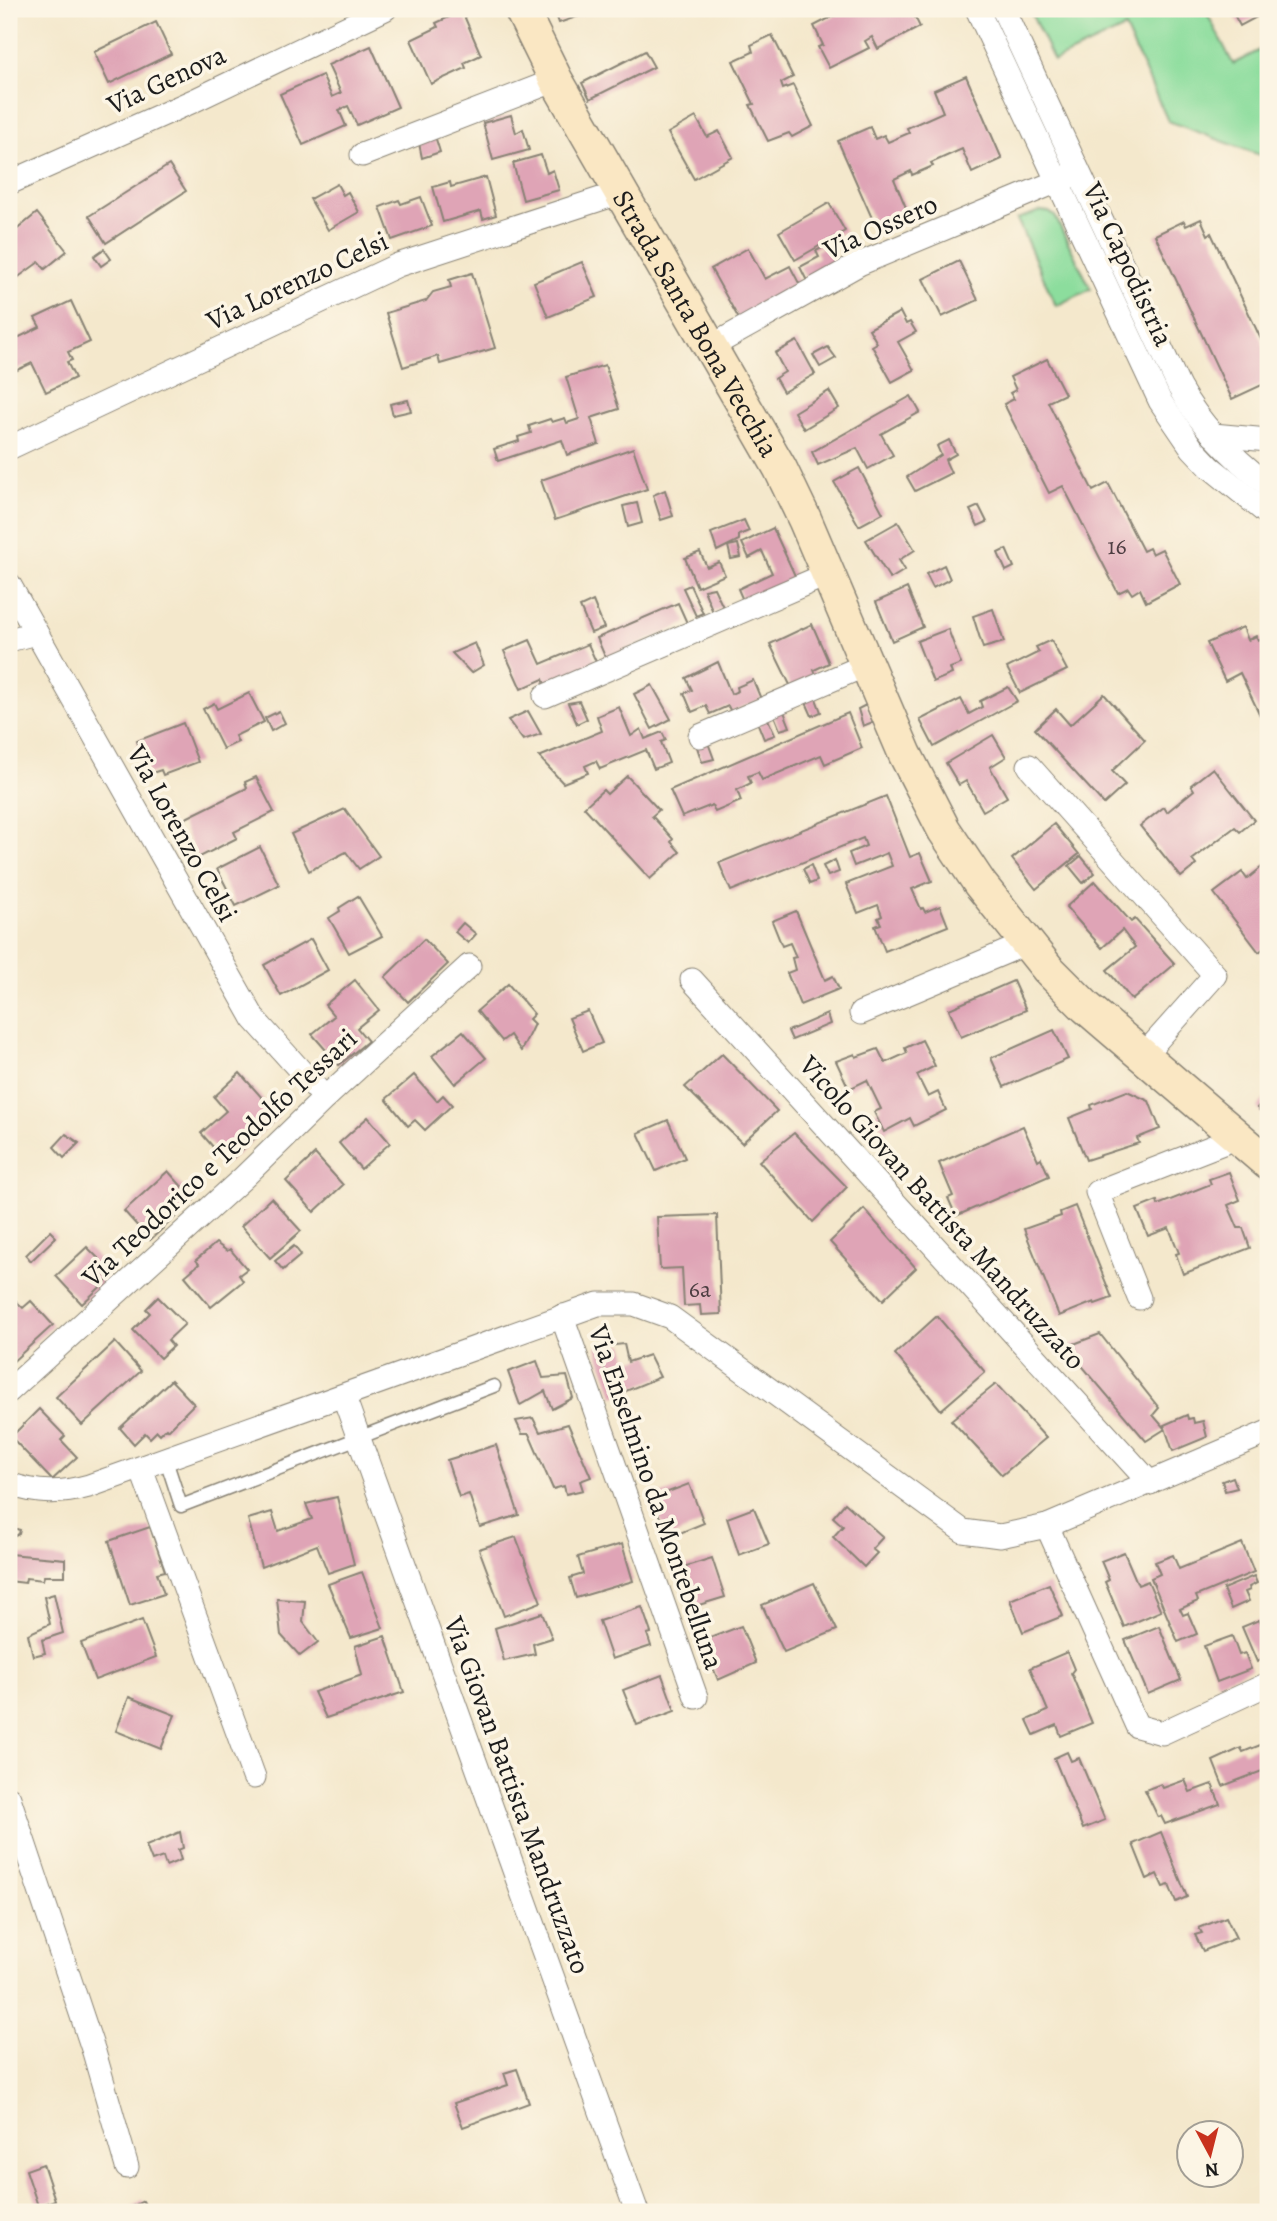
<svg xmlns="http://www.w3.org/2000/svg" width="1277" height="2221" font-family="Alegreya,serif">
  <rect width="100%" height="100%" fill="#fcf5e5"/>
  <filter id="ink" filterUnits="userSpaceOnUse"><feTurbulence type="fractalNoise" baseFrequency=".0143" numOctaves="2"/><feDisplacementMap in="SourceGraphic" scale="14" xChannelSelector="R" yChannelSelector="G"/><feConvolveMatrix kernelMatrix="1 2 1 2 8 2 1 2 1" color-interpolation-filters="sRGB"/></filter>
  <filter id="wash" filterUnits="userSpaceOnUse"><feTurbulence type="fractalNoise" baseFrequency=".00686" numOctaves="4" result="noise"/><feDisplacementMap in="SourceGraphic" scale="28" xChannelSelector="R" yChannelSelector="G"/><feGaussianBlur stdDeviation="1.57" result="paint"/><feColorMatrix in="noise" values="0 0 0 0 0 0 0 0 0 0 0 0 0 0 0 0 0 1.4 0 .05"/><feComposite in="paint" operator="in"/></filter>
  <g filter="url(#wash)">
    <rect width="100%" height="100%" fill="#f4e8cc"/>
    <g fill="#8cdd9d" stroke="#547c5c" stroke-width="2">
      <polygon points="1029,9 1205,9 1233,64 1268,46 1268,158 1168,121 1125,28 1054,61"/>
      <polygon points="1041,211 1049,212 1055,216 1091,289 1056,306 1017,219"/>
    </g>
    <g id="blocks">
      <g fill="#dfa4b6">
        <polygon points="554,9 599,9 559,23"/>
        <polygon points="847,9 911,9 920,27 878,49 872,37 865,41 869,48 829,68 818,47 823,45 814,26"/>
        <polygon points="1231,9 1268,9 1268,11 1240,26"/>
        <polygon points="462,11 481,55 464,63 466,68 431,84 411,40 438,27 436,23"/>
        <polygon points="156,22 171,54 109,84 94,52"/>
        <polygon points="772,35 793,77 781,83 783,89 793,85 813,126 792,137 789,133 768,141 750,105 754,104 733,61 753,52 751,45"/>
        <polygon points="371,46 398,107 357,125 348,106 339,110 346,126 303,145 280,94 322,75 332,97 341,93 328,65"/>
        <polygon points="645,51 654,67 590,99 582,83"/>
        <polygon points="966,76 1002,159 972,173 962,149 931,163 933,166 912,175 911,171 894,179 907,210 875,225 838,141 870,127 875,139 884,135 888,142 909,133 907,128 943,112 934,90"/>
        <polygon points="511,115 516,133 523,129 529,150 493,160 483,123"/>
        <polygon points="696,117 707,137 719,131 733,157 694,179 668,133"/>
        <polygon points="435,136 440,152 422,158 419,143"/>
        <polygon points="541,155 547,173 553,170 559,190 523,200 513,163"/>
        <polygon points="169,165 186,191 106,243 89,216"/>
        <polygon points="486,177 496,215 483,219 481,211 443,222 433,187 450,182 451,187"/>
        <polygon points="337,184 343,195 348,192 359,212 328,230 310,199"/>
        <polygon points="421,197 432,226 392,240 380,207 399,200 401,204"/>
        <polygon points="829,203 845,231 795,260 779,232"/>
        <polygon points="37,213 67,251 45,269 39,262 13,281 9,276 9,236"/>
        <polygon points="1201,219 1208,235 1211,233 1267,352 1268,351 1268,388 1266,383 1232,399 1155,235 1184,221 1186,226"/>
        <polygon points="827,245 838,264 807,281 800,267 819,257 816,251"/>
        <polygon points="748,248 765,279 790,266 801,287 740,321 711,269"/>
        <polygon points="104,249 111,259 101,266 94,256"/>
        <polygon points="959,261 978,300 942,317 923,279"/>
        <polygon points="582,262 597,297 548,317 534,282"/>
        <polygon points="472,273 495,348 440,364 438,356 403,367 386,313 426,301 433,292 451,287 449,280"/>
        <polygon points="71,301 90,342 68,352 72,360 67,362 75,378 46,392 32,363 11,373 9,342 40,327 35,318"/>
        <polygon points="900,312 906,324 910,322 916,332 898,342 914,370 892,382 872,346 877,343 869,329"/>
        <polygon points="797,341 815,374 783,392 775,378 785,372 775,353"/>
        <polygon points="828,347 836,358 820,367 813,355"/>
        <polygon points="1047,359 1065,394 1048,402 1093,491 1108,483 1143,551 1149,548 1152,554 1162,549 1180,584 1146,602 1140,589 1132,594 1128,588 1118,593 1063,486 1049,493 1004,404 1014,399 1010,393 1016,390 1010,377"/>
        <polygon points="605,365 619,409 591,418 599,444 567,455 562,440 498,461 494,449 519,441 518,437 531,433 529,426 550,419 552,422 565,418 567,423 579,419 566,377"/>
        <polygon points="829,391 839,408 804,429 794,412"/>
        <polygon points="911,396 920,412 881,434 893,455 868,469 857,448 818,465 812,452"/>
        <polygon points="408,400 411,411 393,415 390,404"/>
        <polygon points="949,440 956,454 945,460 951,473 915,491 907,477 941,455 937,446"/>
        <polygon points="633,448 647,489 555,520 541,480"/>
        <polygon points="859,468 883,513 859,526 834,482"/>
        <polygon points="665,490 673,516 661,520 653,495"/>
        <polygon points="637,503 642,523 628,527 623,506"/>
        <polygon points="979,506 987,522 978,526 970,510"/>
        <polygon points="744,520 749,531 739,535 739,540 717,551 711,533"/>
        <polygon points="898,522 915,550 899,560 905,570 890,579 866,540"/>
        <polygon points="773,528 797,580 745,605 738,589 772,573 762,551 749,558 742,543"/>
        <polygon points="738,544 741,557 731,559 728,546"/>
        <polygon points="1006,549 1014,567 1006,571 998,553"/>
        <polygon points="700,552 707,567 719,562 725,575 697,587 685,558"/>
        <polygon points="944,565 950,579 933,588 926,574"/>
        <polygon points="690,585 703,613 696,616 683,588"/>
        <polygon points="714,588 723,607 713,612 704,590"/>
        <polygon points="907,588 923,627 892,641 876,602"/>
        <polygon points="593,601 604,628 591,633 580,607"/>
        <polygon points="678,603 687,623 606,659 597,638"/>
        <polygon points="993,609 1004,642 983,648 973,616"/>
        <polygon points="812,624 829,663 814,670 817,677 791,687 770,644"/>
        <polygon points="1243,627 1248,640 1256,636 1258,640 1268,636 1268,732 1240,673 1225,681 1207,643"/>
        <polygon points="948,629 961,664 950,668 952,674 933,682 917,641"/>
        <polygon points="530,640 541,664 588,644 597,664 546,687 543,679 521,689 504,651"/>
        <polygon points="1051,640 1067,670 1020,693 1007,668 1039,652 1036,647"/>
        <polygon points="475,643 484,665 471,673 452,653"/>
        <polygon points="718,662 731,694 738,691 737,687 753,680 761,699 731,712 728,706 710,714 706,706 692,712 684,693 692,690 686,678"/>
        <polygon points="652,685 671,719 652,729 634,694"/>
        <polygon points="1008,687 1017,701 934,747 920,720 961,699 969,714 982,707 980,701"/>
        <polygon points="249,693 264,722 235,736 238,742 223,749 203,709 214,703 217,709"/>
        <polygon points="1104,694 1145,740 1112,771 1125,785 1104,804 1035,729 1056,709 1070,725"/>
        <polygon points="815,696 821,712 812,716 805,700"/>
        <polygon points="579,701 587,719 577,724 568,703"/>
        <polygon points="866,705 873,722 863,726 858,709"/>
        <polygon points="619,707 631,736 641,729 645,739 662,732 666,740 661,742 669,763 654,769 646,750 600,769 596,761 585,766 588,773 563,783 539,757 602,731 597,716"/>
        <polygon points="783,709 790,727 780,730 773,713"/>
        <polygon points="279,711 285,723 271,731 265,718"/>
        <polygon points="528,711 541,734 523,740 508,720"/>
        <polygon points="848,713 862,748 825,764 821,755 762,780 758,772 748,776 751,783 737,790 741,801 715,812 712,805 682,817 670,790"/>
        <polygon points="766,715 775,735 764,739 756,719"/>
        <polygon points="183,723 198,762 163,775 161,770 149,774 137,741"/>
        <polygon points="993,735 1006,757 990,767 1007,797 983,811 966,781 959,785 946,763"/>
        <polygon points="707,740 714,759 702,762 696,744"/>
        <polygon points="1213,768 1254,820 1240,832 1235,827 1192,860 1196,865 1181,877 1140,826 1164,807 1167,812 1194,790 1191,785"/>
        <polygon points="627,776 659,810 652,816 673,839 671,842 680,852 650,879 584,807 603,790 607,794"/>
        <polygon points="256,777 274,812 234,832 237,838 198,858 180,821 247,788 245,782"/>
        <polygon points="886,796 910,857 920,853 932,881 912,889 921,909 923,908 925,912 940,906 948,926 885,951 875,926 881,924 878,918 882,916 878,905 858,913 846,884 892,866 887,853 854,866 849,853 866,846 863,838 731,891 719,863"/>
        <polygon points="345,809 379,856 359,869 346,852 309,871 291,834"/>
        <polygon points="1054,824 1079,854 1036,889 1012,859"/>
        <polygon points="260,847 279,885 236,906 217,869"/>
        <polygon points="1081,856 1095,873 1083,883 1069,866"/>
        <polygon points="835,860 839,872 828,876 823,866"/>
        <polygon points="1268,862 1268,945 1259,952 1214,893 1242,872 1247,879"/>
        <polygon points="811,865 817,881 810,884 803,869"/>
        <polygon points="1095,881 1131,922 1135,919 1175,964 1132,1000 1107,970 1135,947 1122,930 1102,948 1066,907"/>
        <polygon points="358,896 382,936 349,953 329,918 340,911 339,908"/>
        <polygon points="796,911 825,980 833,976 839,989 800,1005 787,973 795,970 792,958 796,957 790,943 782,946 772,921"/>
        <polygon points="463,923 476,934 468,943 455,932"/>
        <polygon points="311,939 328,970 281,996 264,965"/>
        <polygon points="424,939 448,964 408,1002 385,977"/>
        <polygon points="355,980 379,1010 357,1028 368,1041 339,1065 312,1034 334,1016 325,1005"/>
        <polygon points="1013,981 1026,1010 961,1037 949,1009"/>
        <polygon points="508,984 534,1014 529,1019 534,1024 521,1051 510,1035 502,1041 477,1011"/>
        <polygon points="588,1011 602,1043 583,1051 569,1018"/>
        <polygon points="827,1014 830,1024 792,1040 788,1031"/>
        <polygon points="1054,1030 1068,1059 1004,1087 991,1058"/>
        <polygon points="463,1031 486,1058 455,1084 432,1056"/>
        <polygon points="922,1040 935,1066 917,1075 928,1097 938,1092 946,1110 914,1126 910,1118 884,1132 874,1112 881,1109 867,1080 849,1089 836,1061 855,1054 856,1057 878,1049 885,1063 907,1053 905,1048"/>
        <polygon points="722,1054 777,1111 742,1143 685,1087"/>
        <polygon points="240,1073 279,1117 227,1163 201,1133 226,1111 214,1097"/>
        <polygon points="414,1075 437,1101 443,1095 452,1105 425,1130 415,1120 408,1126 386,1099"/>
        <polygon points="1127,1091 1149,1101 1160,1129 1137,1138 1139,1143 1086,1160 1069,1118 1092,1109 1091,1105"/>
        <polygon points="1268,1095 1268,1118 1257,1108"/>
        <polygon points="368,1117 390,1143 361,1169 339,1143"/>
        <polygon points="668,1120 685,1158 656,1171 638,1133"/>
        <polygon points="1023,1126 1038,1160 1041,1158 1049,1176 956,1216 948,1198 953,1196 939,1163"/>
        <polygon points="794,1133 847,1187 813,1222 759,1161"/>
        <polygon points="66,1134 79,1143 64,1158 54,1147"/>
        <polygon points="315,1154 343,1185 314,1212 286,1181"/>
        <polygon points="168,1171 194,1200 150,1240 124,1211"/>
        <polygon points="1229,1172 1240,1200 1228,1205 1238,1228 1243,1228 1250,1248 1183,1274 1176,1254 1179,1253 1169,1228 1148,1236 1137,1209 1157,1201 1158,1205 1211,1184 1209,1179"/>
        <polygon points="271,1198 301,1231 270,1258 241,1226"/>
        <polygon points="1075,1206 1112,1298 1095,1304 1094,1302 1059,1316 1024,1229 1061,1216 1060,1212"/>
        <polygon points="864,1209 916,1268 883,1300 830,1242"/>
        <polygon points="717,1215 721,1314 701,1315 700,1305 684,1306 682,1268 660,1269 657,1217"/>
        <polygon points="50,1231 56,1237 31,1261 26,1255"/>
        <polygon points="216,1243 227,1251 230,1249 247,1269 239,1275 243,1281 211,1307 185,1276 199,1264 196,1260"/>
        <polygon points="294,1246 301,1255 283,1270 275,1261"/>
        <polygon points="87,1247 100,1260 95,1265 109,1279 82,1304 56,1276"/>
        <polygon points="158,1297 185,1324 168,1340 173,1346 160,1358 133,1330 150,1313 146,1309"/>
        <polygon points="16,1301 23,1308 31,1301 53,1325 9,1365 9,1308"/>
        <polygon points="937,1316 985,1372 941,1410 895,1354"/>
        <polygon points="1100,1334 1159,1408 1153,1415 1165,1429 1146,1441 1066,1347"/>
        <polygon points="115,1342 141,1371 82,1425 56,1397"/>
        <polygon points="624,1344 628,1362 649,1355 660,1377 614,1396 596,1347"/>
        <polygon points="537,1361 543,1378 567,1376 573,1398 552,1409 545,1391 520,1405 508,1372"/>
        <polygon points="171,1380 194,1404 168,1430 166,1428 160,1434 157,1431 150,1438 145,1433 134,1444 120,1428"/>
        <polygon points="996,1384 1046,1438 1002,1475 951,1420"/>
        <polygon points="39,1409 65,1436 61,1440 77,1457 52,1480 11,1437"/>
        <polygon points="1187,1415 1188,1419 1193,1418 1194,1423 1203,1421 1207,1437 1173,1451 1164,1425"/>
        <polygon points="533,1418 540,1432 568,1424 591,1477 580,1481 583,1490 566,1494 564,1486 553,1489 529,1434 522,1434 516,1421"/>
        <polygon points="496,1445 519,1515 480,1527 469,1494 459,1497 447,1460"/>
        <polygon points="1233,1477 1237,1488 1225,1491 1222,1481"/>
        <polygon points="689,1484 704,1523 668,1538 652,1498"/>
        <polygon points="337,1497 354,1564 328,1573 317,1545 261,1567 248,1519 272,1512 278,1531 312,1519 306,1504"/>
        <polygon points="845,1503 883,1537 872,1549 877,1553 864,1567 833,1537 843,1526 833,1517"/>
        <polygon points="754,1508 769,1544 739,1555 727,1518"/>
        <polygon points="9,1513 14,1515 9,1527 20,1530 19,1534 9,1539"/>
        <polygon points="150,1527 165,1571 157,1573 164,1594 130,1605 109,1541"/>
        <polygon points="516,1537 541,1602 504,1616 479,1549"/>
        <polygon points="1242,1543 1254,1572 1196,1596 1198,1601 1180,1609 1183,1615 1188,1613 1197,1634 1178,1642 1151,1578 1160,1574 1155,1562 1173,1555 1179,1569"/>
        <polygon points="622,1544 633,1581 576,1598 570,1578 583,1574 578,1557"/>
        <polygon points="1124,1552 1138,1585 1148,1581 1161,1611 1124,1627 1105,1582 1109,1580 1101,1561"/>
        <polygon points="9,1554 65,1559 65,1576 44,1576 43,1580 26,1578 25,1583 9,1581"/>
        <polygon points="712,1558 725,1597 689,1608 677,1569"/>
        <polygon points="362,1572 383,1628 351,1638 328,1584"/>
        <polygon points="1254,1576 1257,1583 1249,1587 1250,1590 1245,1592 1249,1601 1231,1609 1223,1589"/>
        <polygon points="814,1583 837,1630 784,1652 762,1605"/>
        <polygon points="1049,1584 1063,1616 1023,1632 1010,1600"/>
        <polygon points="54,1594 63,1633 42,1640 45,1653 33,1656 28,1634 50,1624 44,1597"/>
        <polygon points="277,1599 305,1601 303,1622 318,1642 300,1656 281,1635"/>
        <polygon points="642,1607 651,1633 647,1634 651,1646 612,1659 599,1621"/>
        <polygon points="542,1613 552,1638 533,1644 535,1654 504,1661 495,1628"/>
        <polygon points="142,1620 156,1657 95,1680 81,1643"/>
        <polygon points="1259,1620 1262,1625 1268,1623 1268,1657 1257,1662 1242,1627"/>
        <polygon points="741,1626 756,1663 718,1680 702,1641"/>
        <polygon points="1159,1626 1181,1680 1148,1694 1125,1640"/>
        <polygon points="385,1636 404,1692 326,1718 314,1692 362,1675 355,1646"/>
        <polygon points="1232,1636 1239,1655 1245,1653 1251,1669 1217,1682 1204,1646"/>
        <polygon points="1067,1652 1074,1669 1071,1673 1092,1723 1061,1736 1057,1725 1034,1735 1027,1720 1048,1711 1030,1668"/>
        <polygon points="662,1675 675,1711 637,1725 623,1690"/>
        <polygon points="129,1697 175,1715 161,1749 116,1731"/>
        <polygon points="1268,1742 1268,1771 1263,1773 1262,1771 1223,1786 1213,1761 1241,1748 1243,1752"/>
        <polygon points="1067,1752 1071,1761 1079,1758 1105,1820 1083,1829 1054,1758"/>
        <polygon points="1185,1780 1190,1792 1212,1784 1220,1804 1165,1824 1161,1816 1158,1817 1145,1790 1161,1784 1163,1788"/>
        <polygon points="180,1832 183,1848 178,1850 181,1860 166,1866 163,1857 152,1861 146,1846"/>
        <polygon points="1161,1832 1187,1897 1176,1902 1169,1885 1163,1887 1157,1874 1147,1879 1133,1844"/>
        <polygon points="1226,1917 1236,1938 1203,1951 1195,1935 1202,1933 1199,1928"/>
        <polygon points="517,2069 529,2103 463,2127 454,2103 508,2085 504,2073"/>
        <polygon points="43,2164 55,2200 38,2206 26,2170"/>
        <polygon points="143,2201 149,2212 122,2212"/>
      </g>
    </g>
  </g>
  <g filter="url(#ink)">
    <use href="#blocks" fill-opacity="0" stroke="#888274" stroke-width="2"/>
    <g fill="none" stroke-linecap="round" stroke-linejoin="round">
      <g stroke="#888274" stroke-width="15">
        <polyline id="lane" points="166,1460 181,1506 494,1386"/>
      </g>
      <g stroke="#888274" stroke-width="25">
        <g id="street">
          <polyline points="977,9 1160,401 1192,448 1210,467 1268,514"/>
          <path d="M1003,9L1179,387C1201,427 1233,458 1268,485"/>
          <polyline points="362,155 556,80"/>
          <polyline points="9,183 193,101 385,9"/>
          <polyline points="712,346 859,264 1070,176"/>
          <polyline points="1213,435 1268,440"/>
          <polyline points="9,448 398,265 622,192"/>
          <polyline points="9,584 254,1019 325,1098"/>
          <polyline points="9,640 36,633"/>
          <polyline points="545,696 828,574"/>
          <polyline points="700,736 866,665"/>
          <polyline points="1029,766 1215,975 1143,1056"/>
          <polyline points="692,980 1150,1483"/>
          <polyline points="861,1013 1025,944"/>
          <polyline points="1139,1298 1097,1192 1238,1137"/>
          <polyline points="562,1316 696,1697"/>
          <polyline points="9,1391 243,1178 325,1098 469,966"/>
          <polyline points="344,1397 637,2212"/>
          <polyline points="141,1468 254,1777"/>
          <path d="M9,1484C38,1494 60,1494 89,1486L598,1304H634L670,1317L963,1531L1000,1536L1047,1526L1268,1432"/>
          <polyline points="1047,1526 1137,1726 1162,1733 1268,1684"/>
          <polyline points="9,1798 94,2052 127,2167"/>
        </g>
      </g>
      <g stroke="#888274" stroke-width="36">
        <g id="secondary">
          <path id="s1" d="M521,9L556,80L780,468L805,520L905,754L944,830L980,884L1048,969L1086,1007L1268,1163"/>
        </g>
      </g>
      <use href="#lane" stroke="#fff" stroke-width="12"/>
      <use href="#street" stroke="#fff" stroke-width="23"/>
      <use href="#secondary" stroke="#fae7c3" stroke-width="33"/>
    </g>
  </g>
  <g text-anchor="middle" stroke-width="7" stroke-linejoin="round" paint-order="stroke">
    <g font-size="24" fill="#4d3e42">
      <text x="1117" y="554">16</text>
      <text x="700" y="1297">6a</text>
    </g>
    <g font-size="28" fill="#1c1c1c" stroke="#fcf5e5">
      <text transform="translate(166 79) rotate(-25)" y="10">Via Genova</text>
      <text transform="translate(880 226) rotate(-24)" y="10">Via Ossero</text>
      <text transform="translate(1129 264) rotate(65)" y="10">Via Capodistria</text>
      <text transform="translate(297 280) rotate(-25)" y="10">Via Lorenzo Celsi</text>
      <text dy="10" stroke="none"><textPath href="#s1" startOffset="360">Strada Santa Bona Vecchia</textPath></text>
      <text transform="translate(183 833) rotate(61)" y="10">Via Lorenzo Celsi</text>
      <text transform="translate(219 1157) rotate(-43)" y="10">Via Teodorico e Teodolfo Tessari</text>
      <text transform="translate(943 1212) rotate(48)" y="10">Vicolo Giovan Battista Mandruzzato</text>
      <text transform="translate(657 1497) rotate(71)" y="10">Via Enselmino da Montebelluna</text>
      <text transform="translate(518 1795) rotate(70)" y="10">Via Giovan Battista Mandruzzato</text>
    </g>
  </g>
  <rect width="1277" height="2221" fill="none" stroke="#fcf5e5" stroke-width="35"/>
  <g transform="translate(1210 2154) rotate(173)"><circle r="33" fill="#fcf5e5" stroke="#a29e95" stroke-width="2"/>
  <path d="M0-5L12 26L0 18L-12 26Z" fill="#c8321e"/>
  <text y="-10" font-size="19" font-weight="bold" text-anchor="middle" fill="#1c1c1c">N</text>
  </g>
</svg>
